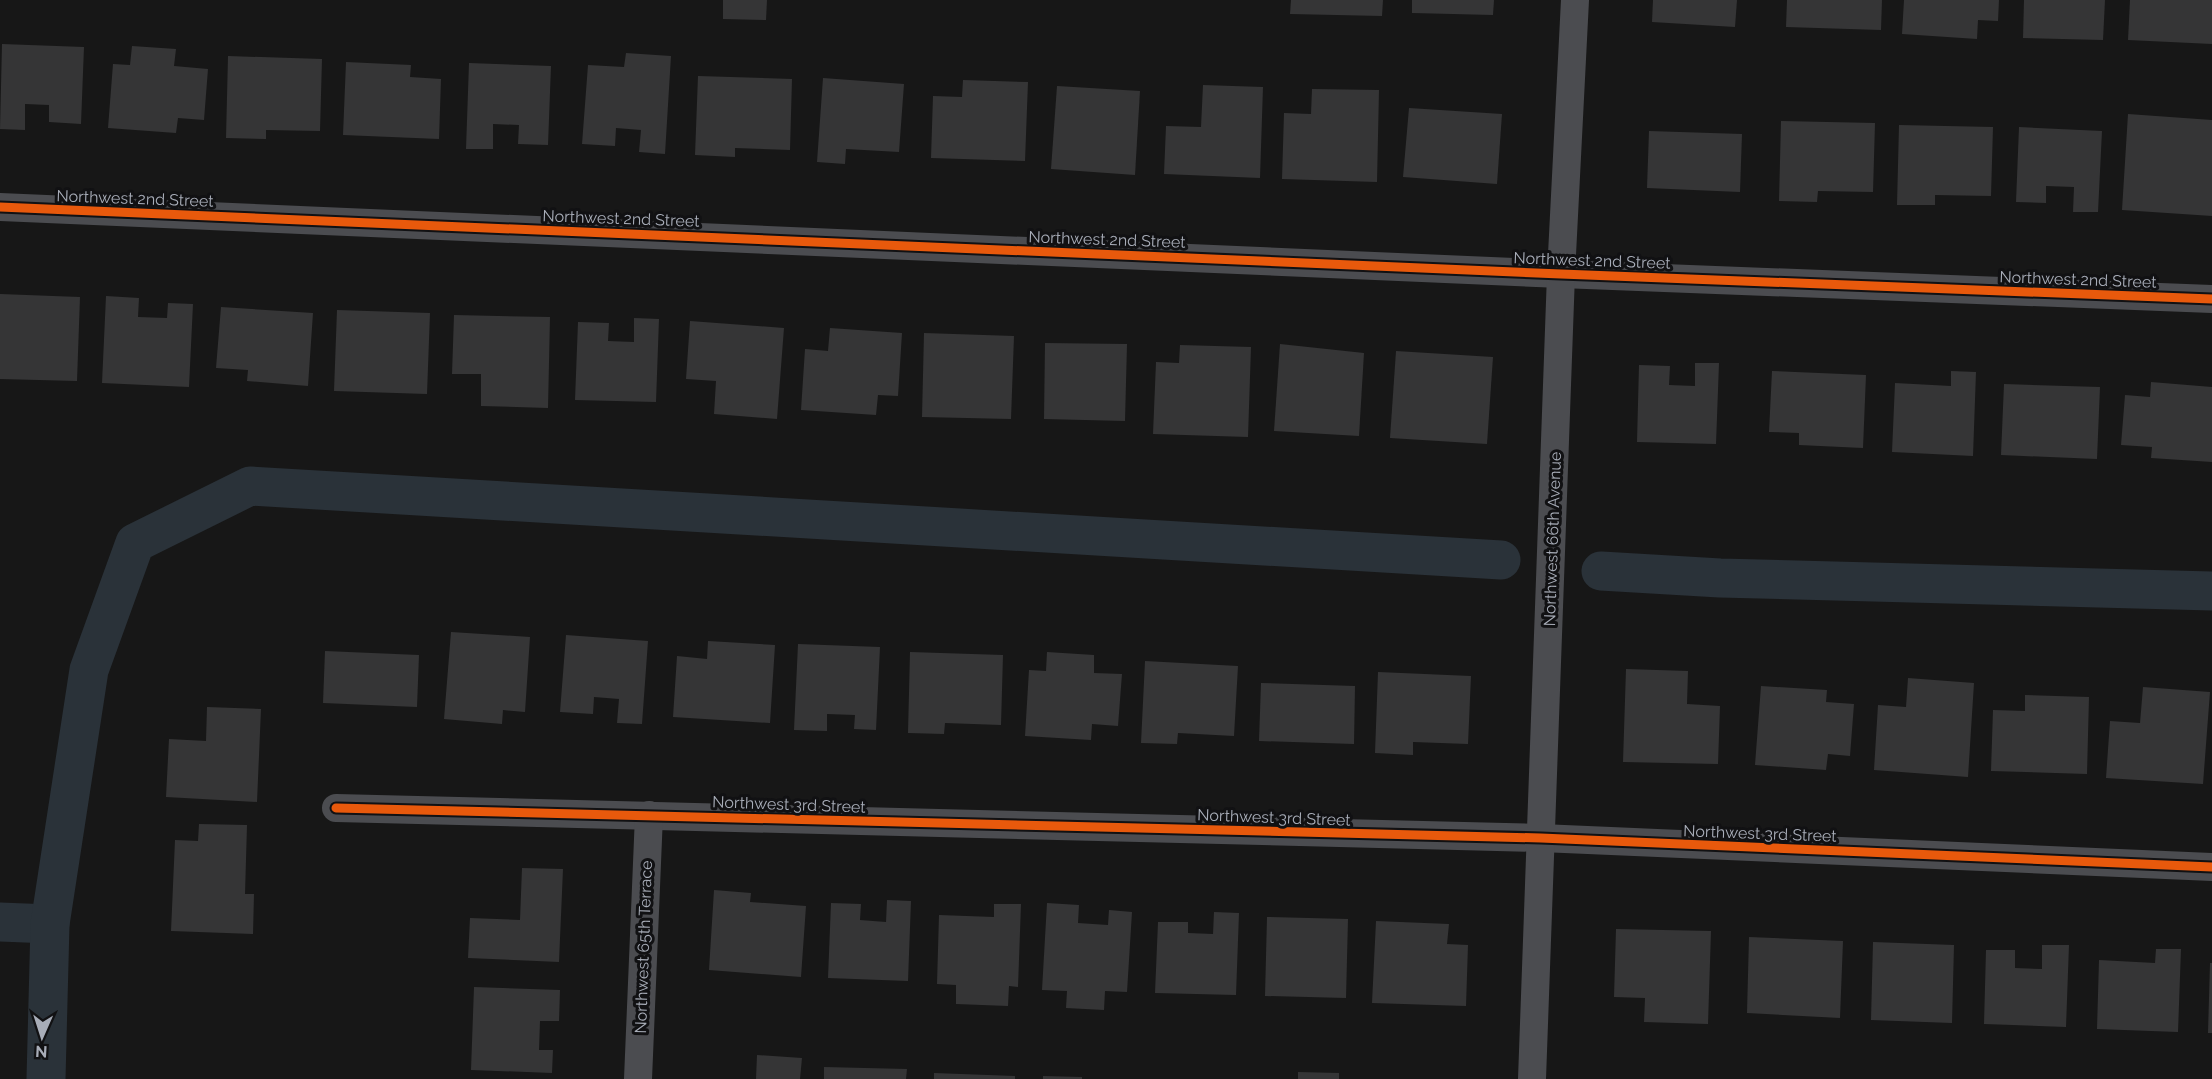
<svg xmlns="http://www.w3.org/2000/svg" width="2212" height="1079" font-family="Raleway,sans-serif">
  <rect width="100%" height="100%" fill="#171717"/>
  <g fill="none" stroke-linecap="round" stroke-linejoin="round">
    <g stroke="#2a3239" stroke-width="39">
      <polyline points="1601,571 1720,578 2212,591"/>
      <polyline points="0,922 50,924"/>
      <polyline points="46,1079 50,924 89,670 135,543 250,486 1501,560"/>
    </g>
  </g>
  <g fill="#353536">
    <polygon points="723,0 767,0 766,20 723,19"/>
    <polygon points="1291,0 1383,0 1382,16 1290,14"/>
    <polygon points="1412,0 1494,0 1493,15 1412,13"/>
    <polygon points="1653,0 1737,0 1735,27 1652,22"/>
    <polygon points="1787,0 1882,0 1881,30 1786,27"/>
    <polygon points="1904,0 1999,0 1998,21 1978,20 1977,39 1902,34"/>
    <polygon points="2024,0 2105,0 2103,40 2023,38"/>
    <polygon points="2130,0 2212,0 2212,44 2128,40"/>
    <polygon points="2,44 84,47 81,124 49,122 49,105 25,104 25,130 0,129"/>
    <polygon points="132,46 176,49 174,66 208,69 204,120 178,118 176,133 108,128 113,64 130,65"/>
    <polygon points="626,53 671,56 665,154 639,152 641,130 616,128 615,146 582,144 588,65 624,67"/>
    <polygon points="228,56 322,59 320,131 266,130 266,139 226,138"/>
    <polygon points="346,62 411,65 410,77 441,79 439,139 343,135"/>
    <polygon points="469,63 551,66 548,145 518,144 519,125 493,124 493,149 466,149"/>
    <polygon points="698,76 792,79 790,150 735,148 735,157 695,155"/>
    <polygon points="823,78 904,84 899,152 846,149 845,164 817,162"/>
    <polygon points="963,80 1028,82 1025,161 931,158 933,96 962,97"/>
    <polygon points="1203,85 1263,87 1260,178 1164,174 1166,126 1201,127"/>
    <polygon points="1057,86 1140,91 1135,175 1051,169"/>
    <polygon points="1312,89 1379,90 1377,182 1282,179 1284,113 1311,114"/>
    <polygon points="1409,108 1502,114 1497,184 1403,177"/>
    <polygon points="2128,114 2212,120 2212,216 2122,210"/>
    <polygon points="1781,121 1875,123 1873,192 1818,191 1817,202 1779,201"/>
    <polygon points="1899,125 1993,127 1991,196 1935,195 1935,205 1897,205"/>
    <polygon points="2019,127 2102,131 2098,212 2073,212 2074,187 2046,186 2046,203 2016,202"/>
    <polygon points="1649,131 1742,134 1740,192 1647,188"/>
    <polygon points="0,294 80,297 77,381 0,379"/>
    <polygon points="106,296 139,298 138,317 167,318 168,303 193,304 189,387 102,383"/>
    <polygon points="221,307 313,313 308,386 247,381 248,370 216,368"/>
    <polygon points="337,310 430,313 427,394 334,391"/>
    <polygon points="454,315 550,317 548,408 481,406 481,374 452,374"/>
    <polygon points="634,318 659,319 656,402 575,400 578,322 609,323 608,341 634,342"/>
    <polygon points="690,321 784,328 777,419 714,414 716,381 686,379"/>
    <polygon points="830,328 902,333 898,396 878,395 876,415 801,410 805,349 828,351"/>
    <polygon points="924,333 1014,336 1011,419 922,417"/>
    <polygon points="1045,343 1127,344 1125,421 1044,419"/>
    <polygon points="1280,344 1364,353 1359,436 1274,431"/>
    <polygon points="1180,345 1251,347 1248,437 1153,434 1156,362 1179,363"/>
    <polygon points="1396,351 1493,357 1487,444 1390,438"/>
    <polygon points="1695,363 1719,363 1716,444 1637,442 1639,365 1670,366 1669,385 1695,386"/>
    <polygon points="1772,371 1866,375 1863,448 1799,445 1799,433 1769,432"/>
    <polygon points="1951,371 1976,372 1973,456 1892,452 1895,383 1951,386"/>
    <polygon points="2151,382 2212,387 2212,462 2151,458 2152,447 2121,445 2125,395 2150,397"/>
    <polygon points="2004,384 2100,387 2097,459 2001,455"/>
    <polygon points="451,632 530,637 525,712 503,710 502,724 444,719"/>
    <polygon points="566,635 648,641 642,724 617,723 619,699 594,697 593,714 560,712"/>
    <polygon points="708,641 775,645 770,723 673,717 677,656 707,659"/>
    <polygon points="798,644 880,647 876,730 854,729 855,715 827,714 827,731 794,730"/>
    <polygon points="325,651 419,655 417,707 323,703"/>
    <polygon points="910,652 1003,655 1001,725 945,723 944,734 908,733"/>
    <polygon points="1047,652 1094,655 1094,673 1122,674 1118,726 1092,724 1091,740 1025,736 1029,670 1046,671"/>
    <polygon points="1145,661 1238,666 1234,736 1178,733 1177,744 1141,743"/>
    <polygon points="1626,669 1688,671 1687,704 1720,706 1718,764 1623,762"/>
    <polygon points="1378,672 1471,676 1468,744 1413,742 1413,755 1375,753"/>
    <polygon points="1908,678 1974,683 1968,777 1874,770 1878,705 1906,707"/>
    <polygon points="1261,683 1355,686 1354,744 1259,741"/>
    <polygon points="1761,686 1827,690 1826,702 1854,704 1850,756 1828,754 1826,770 1755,765"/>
    <polygon points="2143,687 2210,692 2203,784 2106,778 2110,721 2140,723"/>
    <polygon points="2025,695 2089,697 2087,774 1991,771 1993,710 2025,711"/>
    <polygon points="207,707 261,709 257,802 166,797 169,739 206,741"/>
    <polygon points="199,824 247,825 245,894 254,894 253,934 171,931 175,840 198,841"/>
    <polygon points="522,868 563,869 559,962 468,958 470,918 520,920"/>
    <polygon points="714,890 751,893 750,902 806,906 801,977 709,970"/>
    <polygon points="887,900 911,901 908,981 828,978 831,903 861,904 860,920 886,922"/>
    <polygon points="1047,903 1079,905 1078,923 1108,925 1109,910 1132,912 1127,992 1105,991 1104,1010 1066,1008 1067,991 1042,990"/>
    <polygon points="994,904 1021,904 1018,987 1009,986 1008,1006 956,1004 956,985 937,984 939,915 994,917"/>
    <polygon points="1214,912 1239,913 1236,995 1155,993 1158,922 1188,922 1188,933 1213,934"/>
    <polygon points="1267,917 1348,919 1346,998 1265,996"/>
    <polygon points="1376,921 1449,924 1447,944 1468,945 1466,1006 1372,1003"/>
    <polygon points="1616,929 1711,931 1708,1024 1644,1022 1645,998 1614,997"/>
    <polygon points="1749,937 1843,941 1840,1018 1747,1013"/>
    <polygon points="1873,942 1954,945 1952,1023 1871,1020"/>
    <polygon points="2042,945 2069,945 2066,1027 1984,1024 1986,950 2015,950 2015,968 2042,969"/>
    <polygon points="2156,949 2181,949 2178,1032 2097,1029 2099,960 2155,963"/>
    <polygon points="2210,963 2212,963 2212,1033 2208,1033"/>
    <polygon points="474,987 560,990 559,1021 540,1021 539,1050 553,1050 552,1073 471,1070"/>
    <polygon points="757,1055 802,1058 800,1079 756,1079"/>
    <polygon points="824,1067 907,1069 906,1079 824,1079"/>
    <polygon points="1298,1072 1339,1073 1339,1079 1298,1079"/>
    <polygon points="934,1073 1015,1076 1015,1079 934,1079"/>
    <polygon points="1043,1076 1082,1077 1082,1079 1043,1079"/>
  </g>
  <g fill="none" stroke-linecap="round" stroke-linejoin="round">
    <g stroke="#4b4c50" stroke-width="28">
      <polyline points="0,207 1561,274 2212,299"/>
      <polyline points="336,808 1541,838 2212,867"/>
      <polyline points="638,1079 649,815"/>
      <polyline points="1532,1079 1561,274 1575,0"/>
    </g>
    <g stroke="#111113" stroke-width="13">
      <g id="cycleway">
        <polyline points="0,207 1561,274 2212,299"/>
        <polyline points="336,808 1541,838 2212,867"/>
      </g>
    </g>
    <use href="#cycleway" stroke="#e8590c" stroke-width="9"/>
  </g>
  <g text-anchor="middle" stroke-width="6" stroke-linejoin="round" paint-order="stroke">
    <g font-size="16" fill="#a8adb8" stroke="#111113">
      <text transform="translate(135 198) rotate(2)" y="6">Northwest 2nd Street</text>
      <text transform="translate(621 218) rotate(2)" y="6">Northwest 2nd Street</text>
      <text transform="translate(1107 239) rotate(2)" y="6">Northwest 2nd Street</text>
      <text transform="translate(1592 260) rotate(2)" y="6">Northwest 2nd Street</text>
      <text transform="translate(2078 279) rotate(2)" y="6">Northwest 2nd Street</text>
      <text transform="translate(1552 539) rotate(-88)" y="6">Northwest 66th Avenue</text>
      <text transform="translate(789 804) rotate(2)" y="6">Northwest 3rd Street</text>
      <text transform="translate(1274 817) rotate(2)" y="6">Northwest 3rd Street</text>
      <text transform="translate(1760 833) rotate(2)" y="6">Northwest 3rd Street</text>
      <text transform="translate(643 947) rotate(-88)" y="6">Northwest 65th Terrace</text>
    </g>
  </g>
  <g transform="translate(42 1037) rotate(183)" stroke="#111113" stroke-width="4.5" paint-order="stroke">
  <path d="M0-4.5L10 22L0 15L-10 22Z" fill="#a8adb8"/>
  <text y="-9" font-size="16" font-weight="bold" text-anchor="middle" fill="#a8adb8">N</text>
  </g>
</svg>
